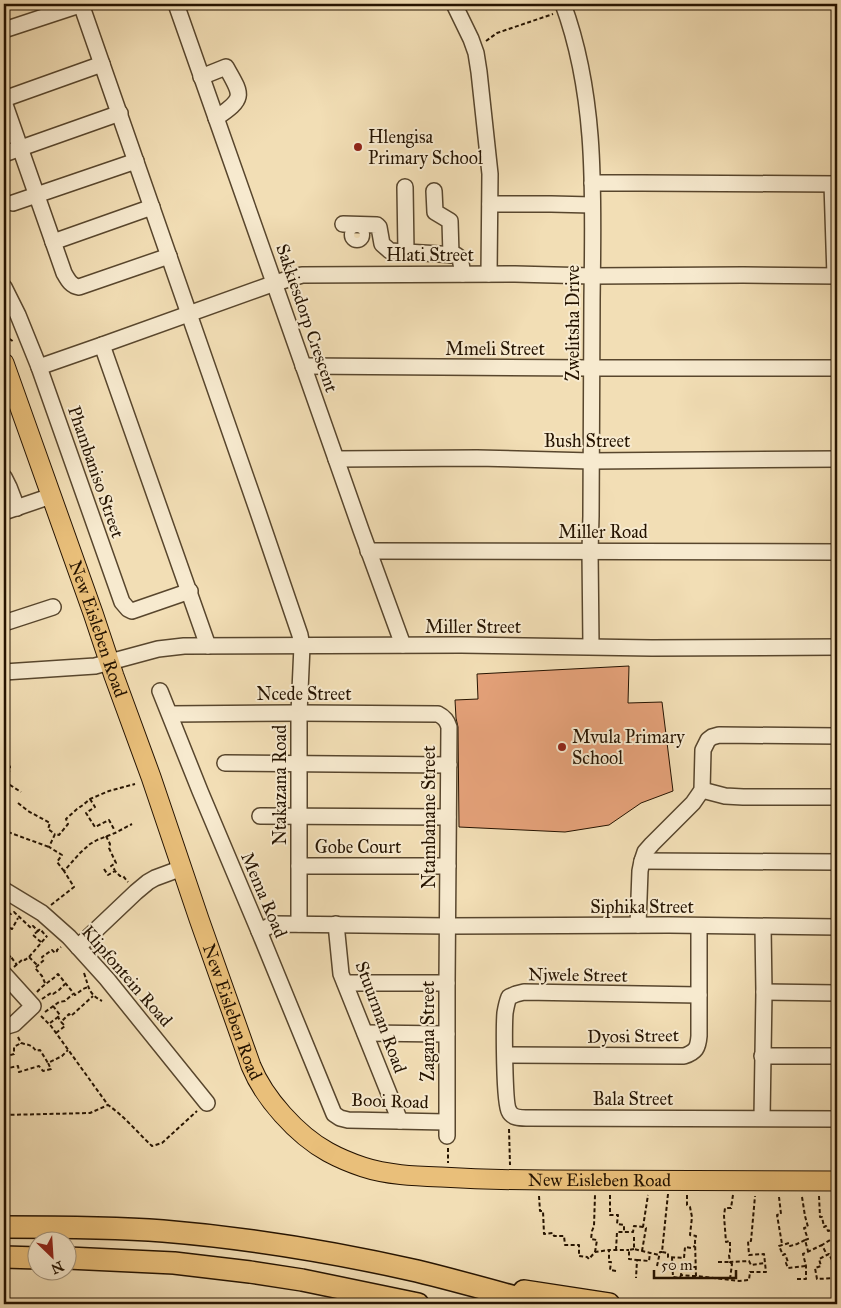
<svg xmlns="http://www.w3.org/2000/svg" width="841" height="1308" font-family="'IM FELL Great Primer',serif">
  <rect width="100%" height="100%" fill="#f2deb5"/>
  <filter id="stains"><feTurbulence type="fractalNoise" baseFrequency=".004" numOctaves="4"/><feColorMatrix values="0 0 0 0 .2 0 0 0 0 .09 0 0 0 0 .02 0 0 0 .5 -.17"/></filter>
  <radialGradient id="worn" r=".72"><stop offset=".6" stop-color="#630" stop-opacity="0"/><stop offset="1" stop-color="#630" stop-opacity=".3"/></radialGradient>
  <polygon fill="#e4a179" stroke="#251300" points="629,666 628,703 662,702 673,791 641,803 609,825 565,832 459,827 458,727 456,718 455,700 478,699 477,674"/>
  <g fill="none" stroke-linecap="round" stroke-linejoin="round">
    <g stroke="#58462d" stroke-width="18">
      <g id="minor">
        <polyline points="81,4 258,512 300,635 302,646 299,713 299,924"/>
        <polyline points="176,4 361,530 403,645"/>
        <polyline points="454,4 471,39 476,53 479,72 490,174 489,274"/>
        <path d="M563,4C598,99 593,201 592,300C591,372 591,444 591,516L590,551L591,646"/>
        <polyline points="4,30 83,4"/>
        <path d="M201,77L226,67C242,95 246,98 216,118"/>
        <polyline points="4,99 102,64"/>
        <path d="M4,102L64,273C68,280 71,286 79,287L169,256"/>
        <polyline points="4,154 120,113"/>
        <polyline points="592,183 642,183 837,184"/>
        <polyline points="832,184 835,276"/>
        <polyline points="405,187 406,252"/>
        <polyline points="434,191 435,212 450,221 451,255"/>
        <polyline points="13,203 136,161"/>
        <polyline points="490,204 551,204 592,205"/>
        <polyline points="343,224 377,225 379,227 382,244 390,251 456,255 460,258 463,274"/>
        <circle cx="357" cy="235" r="4.5"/>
        <polyline points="53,242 152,207"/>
        <polyline points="4,287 18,315 39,367 122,602 128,609 132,611 190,591"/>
        <polyline points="102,345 208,646"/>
        <polyline points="303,366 591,368 837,368"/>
        <polyline points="39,367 102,345 275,283 302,275 515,274 592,276 743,275 837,276"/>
        <polyline points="336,459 477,458 591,461 837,459"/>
        <polyline points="4,477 9,487 17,508"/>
        <polyline points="4,512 51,496"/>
        <polyline points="368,551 837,552"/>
        <polyline points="4,623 53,607"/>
        <polyline points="4,672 95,666 158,649 184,646 461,645 652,648 837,647"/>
        <polyline points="160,691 200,791 259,931 334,1114 340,1118 348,1120 446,1122"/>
        <path d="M170,714L299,713L438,714C444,717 447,720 449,727L447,983V1136"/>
        <polyline points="225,763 449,765"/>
        <polyline points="702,790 725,796 743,797 837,797"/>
        <polyline points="260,816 448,817"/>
        <polyline points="642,861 837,862"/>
        <polyline points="299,866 448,866"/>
        <polyline points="4,890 42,913 69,937 107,979 207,1103"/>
        <polyline points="336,924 341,974 400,1121"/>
        <polyline points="638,925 640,871 642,861 645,852 652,844 693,803 702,790 703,750 708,740 712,737 719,735 837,736"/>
        <polyline points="259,931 274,924 448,926 669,925 837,927"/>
        <polyline points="78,947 136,892 148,882 155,878 182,868"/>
        <polyline points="4,974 33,1006 14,1024 4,1027"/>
        <polyline points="345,983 447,983"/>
        <polyline points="764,992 837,993"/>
        <path d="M699,995L524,992L516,994L509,997C507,1002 506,1007 505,1013C504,1026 504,1103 509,1111C512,1118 520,1118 526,1118L837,1119"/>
        <polyline points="365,1033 447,1034"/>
        <path d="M506,1055L684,1056C696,1052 698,1048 699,1036V926"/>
        <polyline points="762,1056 837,1056"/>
        <polyline points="762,1118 764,992 763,927"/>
      </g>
    </g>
    <g stroke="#251300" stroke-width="21">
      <g id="major">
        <path id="s1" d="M4,363L93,613L114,676L151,777L199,919L251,1066C264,1098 297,1135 328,1152C339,1158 351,1163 363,1167C387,1175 415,1176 441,1177C476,1179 511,1180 546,1180C643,1180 740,1181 837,1181"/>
      </g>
    </g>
    <g stroke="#251300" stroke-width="24">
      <g id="highway">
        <path d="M4,1227C57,1227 110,1227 163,1231C248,1238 333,1252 417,1271C458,1281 500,1293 541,1304"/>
        <polyline points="4,1257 38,1258"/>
        <polyline points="68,1258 174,1263 250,1272 302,1280 418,1304"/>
        <polyline points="524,1291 609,1304"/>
      </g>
    </g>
    <g stroke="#251300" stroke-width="2" stroke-dasharray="4 2.5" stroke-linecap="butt">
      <polyline points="486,41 497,33 553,14"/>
      <polyline points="4,335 14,342"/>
      <polyline points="4,746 5,758 10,767 7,783"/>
      <polyline points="4,784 7,783 21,792"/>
      <polyline points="90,799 95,807 86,813 95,827 109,820 115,831"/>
      <polyline points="18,803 28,811 50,823 48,829 55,834"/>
      <polyline points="8,832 49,847"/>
      <polyline points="106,836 110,844 109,848 116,863 111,866 115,870"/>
      <polyline points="104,869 108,875 115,871 120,876 123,876 128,882"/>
      <polyline points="64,871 57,862 62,855 49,847 55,834 59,835 68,824 66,819 77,809 83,805 90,799 109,791 135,784"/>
      <polyline points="51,905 74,887 64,871 80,853 90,844 97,840 115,833 132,824"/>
      <polyline points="4,918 7,913 11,914 14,912 31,928 33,926 38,931 40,929 47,937"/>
      <polyline points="4,925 12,929 18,918"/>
      <polyline points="38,931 33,935 42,943"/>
      <polyline points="4,953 11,957"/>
      <polyline points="29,957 47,936"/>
      <polyline points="7,961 11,957 17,965"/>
      <polyline points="14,967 23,959 25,960 29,957 38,966"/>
      <path d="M84,973C89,987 88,994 102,1001"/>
      <polyline points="45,983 42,976 35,968 44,960 42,957 52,950 55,953 57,951 57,950 61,947"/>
      <path d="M37,992C44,984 51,981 58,974L75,995L83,989L88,987"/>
      <polyline points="42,999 51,993 53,994 59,990 65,984"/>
      <polyline points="53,1006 60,1015 58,1017 61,1022"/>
      <polyline points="45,1012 59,1002 65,1001 73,994"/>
      <path d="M41,1016L51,1026L108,1105C124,1116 138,1133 152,1146L162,1143L197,1111"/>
      <polyline points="50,1023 58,1017"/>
      <polyline points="56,1033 65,1026 61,1022 69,1014 71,1016 93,996"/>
      <path d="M18,1037L21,1043C29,1045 32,1045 36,1051L40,1050L48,1063"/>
      <polyline points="4,1057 14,1054 14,1047 21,1043"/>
      <polyline points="4,1069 18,1066 19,1072 39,1066 43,1071 51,1069 48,1063 62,1056 68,1050"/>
      <polyline points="4,1096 4,1115"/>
      <polyline points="4,1115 90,1113 108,1105"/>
      <polyline points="509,1129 510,1165"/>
      <polyline points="448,1148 448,1163"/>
      <polyline points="668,1194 662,1252 668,1253 668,1257 684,1258 685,1247 691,1248 695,1246"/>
      <polyline points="610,1195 610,1215 618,1215 617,1224 624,1225 624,1232 633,1232 634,1226 643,1227"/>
      <polyline points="687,1195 687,1205 690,1207 692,1217 690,1235 696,1236 695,1241 696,1276 739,1281 749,1280 750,1272 766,1272 764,1254 749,1255 748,1241 751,1241 755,1196"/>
      <polyline points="733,1195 731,1208 725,1208 724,1216 726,1242 730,1241 730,1253 729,1255 730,1262 749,1261 751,1265 765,1263"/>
      <polyline points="539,1196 540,1211 543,1211 544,1234 553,1233 554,1236 564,1236 565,1245 579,1245 579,1256 587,1257 589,1259 595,1252 609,1250"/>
      <polyline points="819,1196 820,1217 822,1217 824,1227 826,1226 828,1231 832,1230 835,1237 822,1245 827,1255"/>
      <polyline points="779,1197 781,1214 777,1215 782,1244"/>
      <polyline points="802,1197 805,1216 808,1227 804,1228 808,1239 805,1240 808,1251"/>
      <polyline points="832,1230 837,1228"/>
      <polyline points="634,1237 634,1249 659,1255"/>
      <polyline points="835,1237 837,1243"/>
      <polyline points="805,1240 797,1244 790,1246 789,1243 779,1246 783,1255 785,1254 788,1262 786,1263 788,1268 806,1266"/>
      <polyline points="634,1249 629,1250 629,1259 637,1260 636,1278"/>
      <polyline points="616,1250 617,1232 624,1232"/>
      <polyline points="642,1251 646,1228 643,1227 648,1195"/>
      <polyline points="595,1252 597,1240 591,1239 592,1231 594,1226 595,1195"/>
      <polyline points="672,1258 673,1277 680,1278 681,1275"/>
      <polyline points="637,1260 649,1261 650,1253"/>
      <polyline points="718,1262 730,1262 732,1264 730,1279"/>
      <polyline points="657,1266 660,1252 662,1252"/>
      <polyline points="837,1270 833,1259 832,1260 829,1254 819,1259 821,1266 815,1268 817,1279 837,1278"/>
      <polyline points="616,1271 610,1270 611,1262 609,1262 609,1250 629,1250"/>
      <polyline points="696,1276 692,1276 681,1275 682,1267 697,1267"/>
      <polyline points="797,1279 806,1279 806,1266 803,1254 822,1245"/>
    </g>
    <use href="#minor" stroke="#f7eacf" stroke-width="15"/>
    <use href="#major" stroke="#e9bf7a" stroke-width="19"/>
    <use href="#highway" stroke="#e9bf7a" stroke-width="21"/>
  </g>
  <g fill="#8f2418" stroke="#f7eacf" stroke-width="2">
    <circle cx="358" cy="147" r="5"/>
    <circle cx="562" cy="747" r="5"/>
  </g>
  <g text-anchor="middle" stroke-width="4" stroke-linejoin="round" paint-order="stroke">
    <g font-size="18" fill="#251300" stroke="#f7eacf" text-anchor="start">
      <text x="368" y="143">Hlengisa<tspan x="368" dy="21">Primary School</tspan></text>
      <text x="572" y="743">Mvula Primary<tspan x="572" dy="21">School</tspan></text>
    </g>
    <g font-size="18" fill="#251300" stroke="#f7eacf">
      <text x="430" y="261">Hlati Street</text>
      <text transform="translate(307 318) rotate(71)" y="6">Sakkiesdorp Crescent</text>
      <text transform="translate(573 323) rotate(-90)" y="6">Zwelitsha Drive</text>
      <text x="495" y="355">Mmeli Street</text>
      <text x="587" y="447">Bush Street</text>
      <text transform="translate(96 472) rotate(71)" y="6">Phambaniso Street</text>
      <text x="603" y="538">Miller Road</text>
      <text x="473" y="633">Miller Street</text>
      <text dy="6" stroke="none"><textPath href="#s1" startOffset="282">New Eisleben Road</textPath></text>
      <text x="304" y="700">Ncede Street</text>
      <text transform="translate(280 785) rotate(-90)" y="6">Ntakazana Road</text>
      <text transform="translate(429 817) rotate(-90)" y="6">Ntambanane Street</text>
      <text x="358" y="853">Gobe Court</text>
      <text transform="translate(264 895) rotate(67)" y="6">Mema Road</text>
      <text x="642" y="913">Siphika Street</text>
      <text transform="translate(578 975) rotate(1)" y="6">Njwele Street</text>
      <text transform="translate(127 976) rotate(49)" y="6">Klipfontein Road</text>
      <text dy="6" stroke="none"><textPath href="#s1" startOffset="688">New Eisleben Road</textPath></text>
      <text transform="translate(381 1017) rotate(70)" y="6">Stuurman Road</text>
      <text transform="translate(428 1031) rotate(-90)" y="6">Zagana Street</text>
      <text transform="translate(633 1036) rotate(-1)" y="6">Dyosi Street</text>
      <text x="633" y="1105">Bala Street</text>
      <text transform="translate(390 1101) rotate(2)" y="6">Booi Road</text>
      <text dy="6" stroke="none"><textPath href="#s1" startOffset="1138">New Eisleben Road</textPath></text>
    </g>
  </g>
  <rect width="841" height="1308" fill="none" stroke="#f2deb5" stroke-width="20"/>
  <rect x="5" y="5" width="831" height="1298" fill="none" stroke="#251300" stroke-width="2.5"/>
  <rect x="10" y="10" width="821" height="1288" fill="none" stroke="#251300"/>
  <g transform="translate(52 1256) rotate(155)"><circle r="24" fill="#f7eacf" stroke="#a3947c"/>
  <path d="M0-4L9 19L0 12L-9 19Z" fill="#8f2418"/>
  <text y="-8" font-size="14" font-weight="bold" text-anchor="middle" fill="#251300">N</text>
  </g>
  <path d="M654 1270v8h82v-8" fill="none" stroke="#251300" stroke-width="2.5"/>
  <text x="661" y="1270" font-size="15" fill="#251300" stroke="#f7eacf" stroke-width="4" paint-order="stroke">50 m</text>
  <rect width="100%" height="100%" filter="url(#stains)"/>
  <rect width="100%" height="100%" fill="url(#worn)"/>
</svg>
